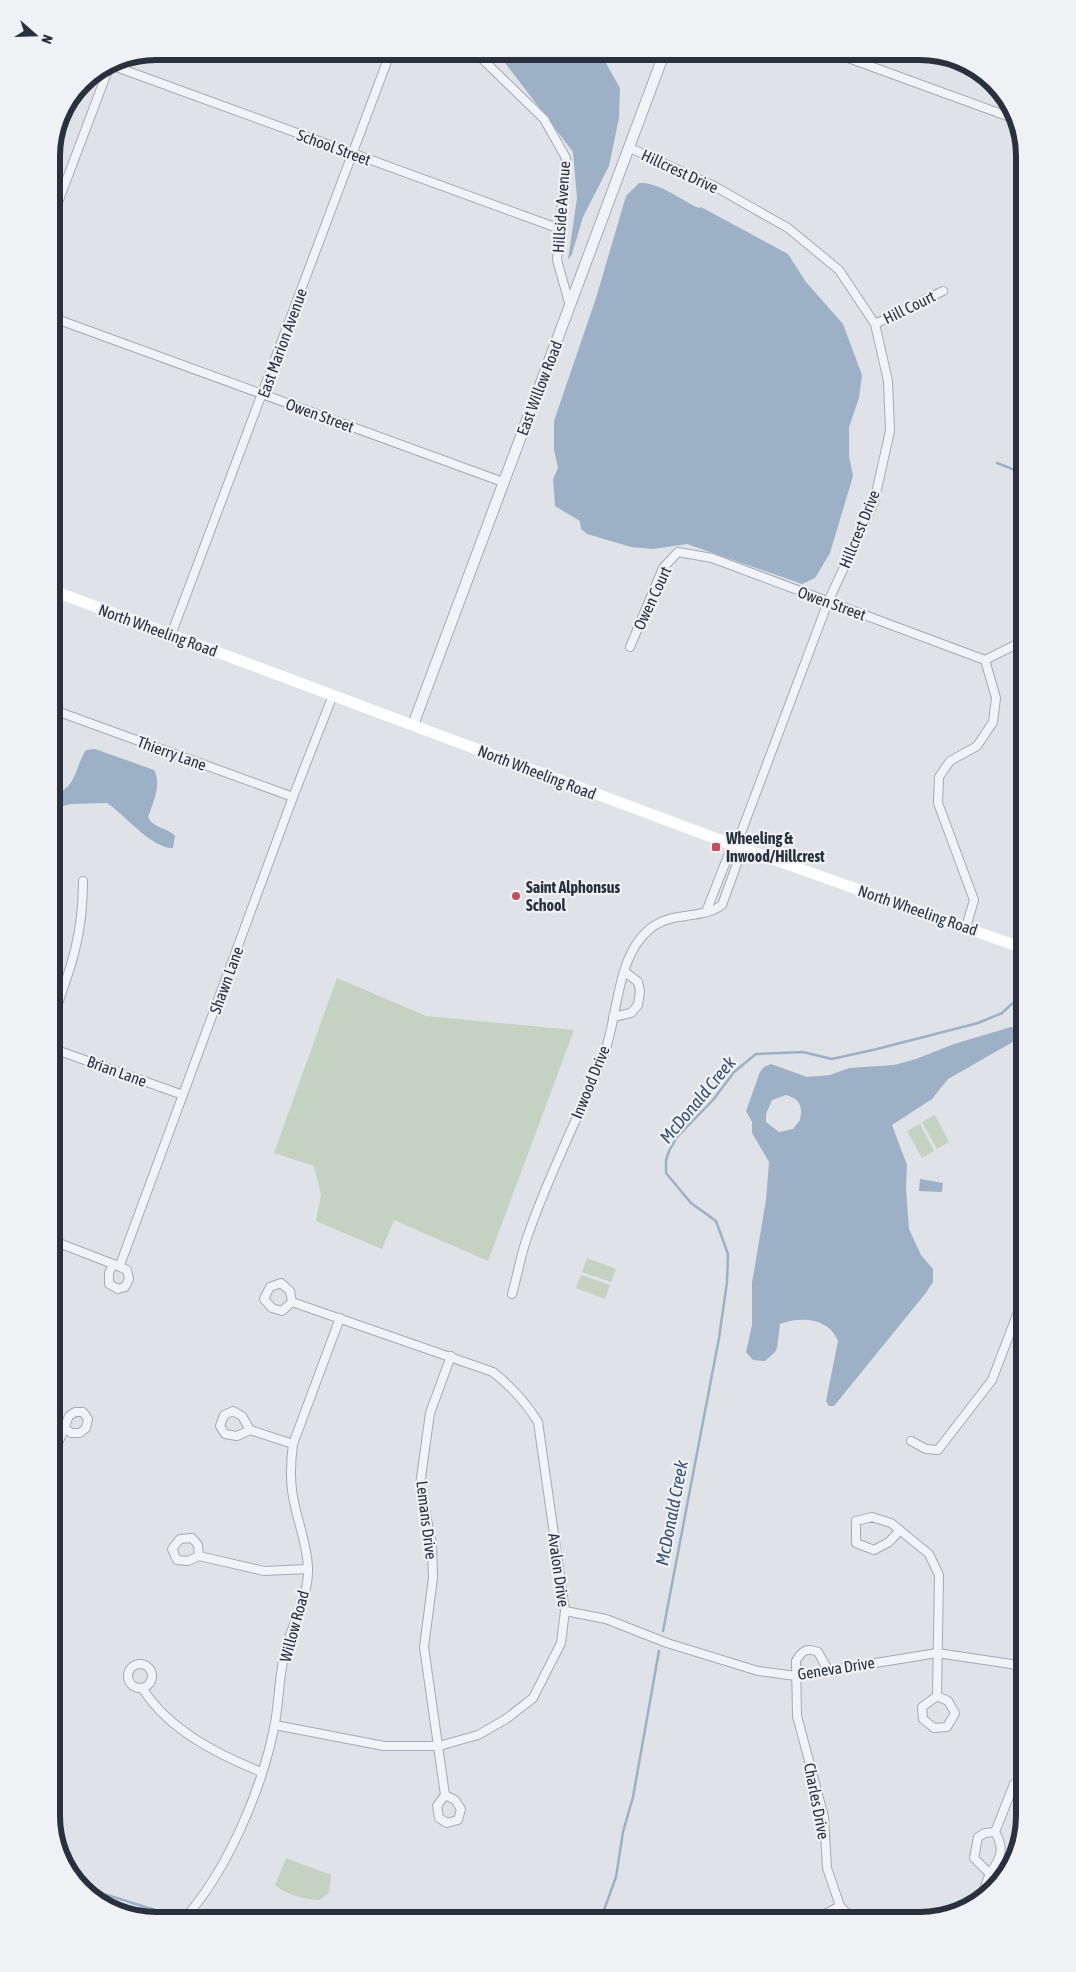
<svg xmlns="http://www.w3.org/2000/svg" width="1076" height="1972" font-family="'Asap Condensed',sans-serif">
  <rect width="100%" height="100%" fill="#dfe3e8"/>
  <g fill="#c5d1c1">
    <polygon points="337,978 426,1016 574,1030 488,1261 394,1220 382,1249 316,1221 321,1195 314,1166 274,1153"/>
    <polygon points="935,1115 949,1142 937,1149 922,1122"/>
    <polygon points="920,1124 934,1151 922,1158 907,1131"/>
    <polygon points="587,1258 616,1269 611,1282 582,1272"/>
    <polygon points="581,1275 610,1285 605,1299 576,1288"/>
    <path d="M286,1858L331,1875L329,1893L320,1900C303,1899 289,1896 275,1885Z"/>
  </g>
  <g fill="#9cb0c6" fill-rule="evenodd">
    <polygon points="496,51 599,51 620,88 619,118 609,166 583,217 572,254 568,260 577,198 573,152"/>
    <path d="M639,183C660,182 680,200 699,208L701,207L788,254L806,282L843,324L862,375L859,398L849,427V456L853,476L830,553L815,578L802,584L687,544L653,549L631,547L587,534L581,529L580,521L555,506L553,479L558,468L554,450V421L596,298L626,196Z"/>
    <path d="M95,749L154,770C162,784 153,803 148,817C154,829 167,827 175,836L173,848C152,849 124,814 107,803L71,804L51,809V793C76,793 75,766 86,750Z"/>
    <path d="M1011,1027L1019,1029L1018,1039L948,1079L932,1099L892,1125L907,1165L906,1189L909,1229L921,1255L933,1269V1282L925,1294L834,1406H829L826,1401L838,1341C829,1318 801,1316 780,1324L777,1348L775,1352L765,1361L753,1360L746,1352L752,1325V1283L766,1200L769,1162L752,1133V1122L746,1111L760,1072L764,1067L771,1064L807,1077L830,1075L849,1068L894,1065L916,1059L954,1044ZM786,1095C800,1099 803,1106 800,1120L793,1129L779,1132L766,1122V1114L772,1100Z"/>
    <polygon points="920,1179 943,1183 942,1192 919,1191"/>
  </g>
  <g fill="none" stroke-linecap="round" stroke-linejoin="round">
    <g stroke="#9cb0c6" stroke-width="2.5">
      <polyline points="997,463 1025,474"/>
      <polyline points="663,1631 719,1338 727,1282 728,1254 716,1221 691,1203 666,1173 666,1160 669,1151 677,1137 713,1100 734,1072 756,1054 803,1052 832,1059 877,1049 978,1023 1002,1013 1025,992"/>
      <polyline points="85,1888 171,1915"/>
      <polyline points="600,1921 616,1877 623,1832 633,1797 659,1651"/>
    </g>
    <g stroke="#a5aab2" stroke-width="10">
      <g id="minor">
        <polyline points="474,51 544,119 566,158 557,260 570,306"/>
        <polyline points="829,51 1018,120"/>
        <polyline points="108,64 560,229"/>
        <polyline points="630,148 714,186 788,228 839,270 875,324 888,381 890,431 874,502 828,602 736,846 728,856 706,912"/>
        <polyline points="51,221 111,62"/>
        <polyline points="51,317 503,482"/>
        <polyline points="875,324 943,291"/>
        <polyline points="171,635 391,51"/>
        <polyline points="630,647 663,568 678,552 712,558 985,660"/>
        <polyline points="985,660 1025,640"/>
        <polyline points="51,709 293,797"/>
        <polyline points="966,927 974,900 938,803 939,777 950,761 977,746 993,722 996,698 985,660"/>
        <polyline points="613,1017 631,1013 638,1005 640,991 638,982 625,972"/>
        <path d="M51,1023C70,970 83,938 83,881"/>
        <polyline points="51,1048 183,1095"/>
        <polyline points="51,1240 113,1264"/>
        <polygon points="113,1264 127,1270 129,1279 125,1287 118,1289 109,1284 109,1273"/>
        <polyline points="120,1265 293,797 333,695"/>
        <polygon points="281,1283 290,1291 292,1302 282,1311 272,1308 264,1299 270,1287"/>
        <path d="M512,1294C518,1274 521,1252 529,1232C550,1172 579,1116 603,1057C619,1017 615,956 651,928C673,911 701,920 722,905L738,861L736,846"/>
        <polygon points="233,1411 242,1416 250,1430 237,1436 225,1434 220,1426 224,1415"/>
        <polyline points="250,1430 293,1444"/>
        <polyline points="911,1441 926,1449 938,1450 992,1380 1025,1294"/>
        <polyline points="51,1461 69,1416 75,1412 83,1412 88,1419 86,1428 80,1433 71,1433 65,1428"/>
        <polyline points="900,1530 889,1542 874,1550 856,1543 856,1521 872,1517 891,1523 929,1554 939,1575 937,1696"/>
        <polygon points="192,1538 198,1545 199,1556 188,1561 177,1560 172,1549 180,1539"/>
        <polyline points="199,1556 264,1571 308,1569"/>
        <polyline points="565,1611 606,1619 667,1643 758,1671 796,1676 937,1653 1011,1664 1025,1669"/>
        <circle cx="140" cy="1676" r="12"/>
        <path d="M828,1670L818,1652C807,1647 801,1651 796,1661L797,1716L824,1817L827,1868L840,1906L854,1921"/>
        <path d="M143,1689C169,1730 217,1754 261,1772"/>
        <polygon points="937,1696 948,1701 955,1713 947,1727 934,1728 923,1719 922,1707"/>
        <path d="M275,1725L384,1746H439L478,1735L506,1719L533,1698L561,1643L565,1611L538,1422C525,1401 512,1387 493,1372L292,1302"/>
        <polyline points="445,1795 424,1647 433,1578 432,1544 420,1485 430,1413 451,1356"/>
        <polygon points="445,1795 455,1800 461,1809 458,1820 447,1823 439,1818 437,1806"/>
        <polyline points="990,1874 974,1858 978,1837 985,1833 995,1832"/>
        <path d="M982,1895C985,1887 987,1879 991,1872C1001,1857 1005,1849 995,1832L1014,1784"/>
        <path d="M182,1921C227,1873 263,1787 275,1723C279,1701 279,1678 284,1656C290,1626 309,1599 308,1568C307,1541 295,1516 292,1490C290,1474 291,1459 293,1444L340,1318"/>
        <polyline points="812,1921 840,1906"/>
      </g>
    </g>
    <g stroke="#a5aab2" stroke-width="12">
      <polyline id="tertiary" points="413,725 665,51"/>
    </g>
    <use href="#minor" stroke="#f2f3f6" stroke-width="8"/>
    <use href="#tertiary" stroke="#f2f3f6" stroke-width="10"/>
    <polyline stroke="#fff" stroke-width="11" points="51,590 736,846 1025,949"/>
  </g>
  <g fill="#c64b5d" stroke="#eff1f5" stroke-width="2">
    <rect x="711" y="842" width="10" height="10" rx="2.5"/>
    <circle cx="516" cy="896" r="5"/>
  </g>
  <g text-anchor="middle" stroke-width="4.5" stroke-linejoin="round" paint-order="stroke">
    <g font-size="16" fill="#29313e" stroke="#eff1f5">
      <text transform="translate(334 147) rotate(20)" y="6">School Street</text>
      <text transform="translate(680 171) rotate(25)" y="6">Hillcrest Drive</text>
      <text transform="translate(561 207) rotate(-86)" y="6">Hillside Avenue</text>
      <text transform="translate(909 307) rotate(-26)" y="6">Hill Court</text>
      <text transform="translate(282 343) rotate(-70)" y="6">East Marion Avenue</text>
      <text transform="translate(539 388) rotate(-69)" y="6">East Willow Road</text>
      <text transform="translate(320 415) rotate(20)" y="6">Owen Street</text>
      <text transform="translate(859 529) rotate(-68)" y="6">Hillcrest Drive</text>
      <text transform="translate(652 598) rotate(-65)" y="6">Owen Court</text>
      <text transform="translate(832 603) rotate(20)" y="6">Owen Street</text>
      <text transform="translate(158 630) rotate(20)" y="6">North Wheeling Road</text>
      <text transform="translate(172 753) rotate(20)" y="6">Thierry Lane</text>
      <text transform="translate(537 772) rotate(21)" y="6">North Wheeling Road</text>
      <text transform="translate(918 910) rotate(19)" y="6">North Wheeling Road</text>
      <text transform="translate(226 980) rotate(-70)" y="6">Shawn Lane</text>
      <text transform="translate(117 1071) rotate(20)" y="6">Brian Lane</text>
      <text transform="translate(590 1082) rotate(-68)" y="6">Inwood Drive</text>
      <text transform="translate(427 1520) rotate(83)" y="6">Lemans Drive</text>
      <text transform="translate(559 1570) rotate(82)" y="6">Avalon Drive</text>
      <text transform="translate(294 1626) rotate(-75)" y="6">Willow Road</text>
      <text transform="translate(836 1668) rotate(-9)" y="6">Geneva Drive</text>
      <text transform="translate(817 1801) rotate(79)" y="6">Charles Drive</text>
    </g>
    <g font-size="16" font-weight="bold" fill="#29313e" stroke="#eff1f5" text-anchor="start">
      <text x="726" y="844">Wheeling &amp;<tspan x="726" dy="18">Inwood/Hillcrest</tspan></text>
      <text x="526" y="893">Saint Alphonsus<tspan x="526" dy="18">School</tspan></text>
    </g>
    <g font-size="18" font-style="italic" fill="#364f6f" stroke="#eff1f5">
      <text transform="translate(698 1100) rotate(-50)" y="6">McDonald Creek</text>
      <text transform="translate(672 1513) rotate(-79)" y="6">McDonald Creek</text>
    </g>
  </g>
  <path d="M0 0H1076V1972H0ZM156 60H920A96 96 0 0 1 1016 156V1816A96 96 0 0 1 920 1912H156A96 96 0 0 1 60 1816V156A96 96 0 0 1 156 60Z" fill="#eff1f5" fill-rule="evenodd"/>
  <path fill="none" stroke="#29313e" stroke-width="6" d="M156 60H920A96 96 0 0 1 1016 156V1816A96 96 0 0 1 920 1912H156A96 96 0 0 1 60 1816V156A96 96 0 0 1 156 60Z"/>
  <g transform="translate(35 35) rotate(110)" stroke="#eff1f5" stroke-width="4" paint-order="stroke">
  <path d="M0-4L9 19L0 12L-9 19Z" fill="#29313e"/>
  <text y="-8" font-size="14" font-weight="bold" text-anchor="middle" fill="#29313e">N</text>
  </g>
</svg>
